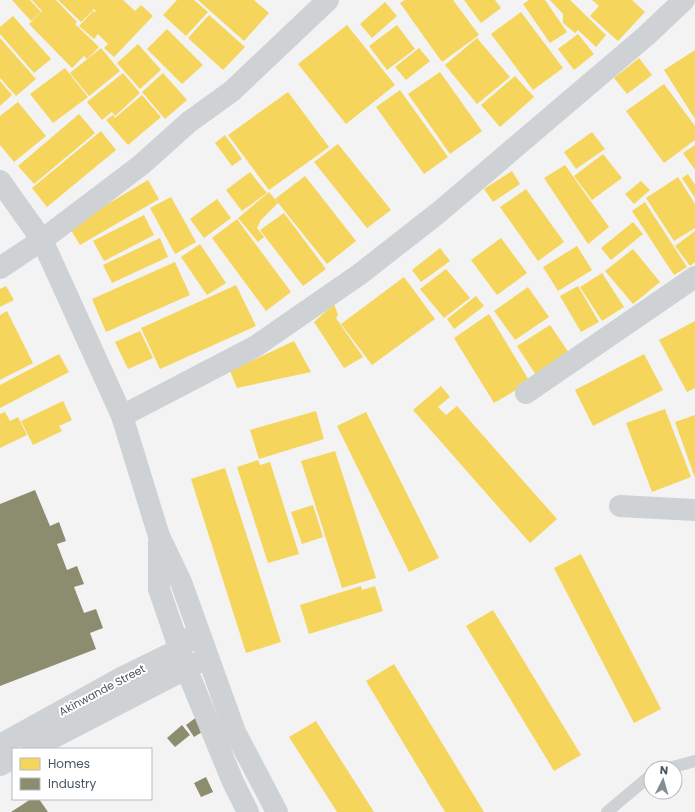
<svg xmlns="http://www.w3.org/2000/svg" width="695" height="812" font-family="Poppins,sans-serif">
  <rect width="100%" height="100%" fill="#f3f3f3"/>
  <g fill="#f6d55c">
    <polygon points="12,0 30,0 41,12 31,21"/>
    <polygon points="32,0 56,0 77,22 75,24 99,47 87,59 84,56 72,68 29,24 44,9 42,11"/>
    <polygon points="58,0 123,0 135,11 141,5 153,16 114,57 104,48 108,44 98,34 94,39 79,26 93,11 95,12 96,11 94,9 81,22"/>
    <polygon points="177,0 194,0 208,12 186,36 163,15"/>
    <polygon points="198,0 254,0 269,13 244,41"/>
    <polygon points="405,0 453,0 479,35 442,62 400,3"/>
    <polygon points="464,0 495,0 501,8 481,23"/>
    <polygon points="529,0 545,0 567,32 550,43 523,4"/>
    <polygon points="550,0 570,0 606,35 596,47 578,30 575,33 563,23 563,14"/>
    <polygon points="592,0 632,0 645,12 618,41 590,16 599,6"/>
    <polygon points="385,2 397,16 372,38 360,24"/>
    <polygon points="521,12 563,68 533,90 491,34"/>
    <polygon points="209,15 245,47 223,70 188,38"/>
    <polygon points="13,16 51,59 34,73 0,34 0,27"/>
    <polygon points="347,25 395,85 346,124 298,64"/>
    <polygon points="397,25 415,49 387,70 369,46"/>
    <polygon points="167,29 203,65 182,84 147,49"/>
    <polygon points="578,34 594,54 574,70 558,49"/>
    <polygon points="0,38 36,79 16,96 0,78"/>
    <polygon points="477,38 510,77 477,104 445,65"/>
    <polygon points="138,44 161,70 140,89 117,63"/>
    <polygon points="101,48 120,71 89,96 70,73"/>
    <polygon points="419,48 430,61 406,80 395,67"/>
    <polygon points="695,50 695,119 664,70"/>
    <polygon points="639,58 652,75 627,94 614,78"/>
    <polygon points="65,68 88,97 53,123 30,94"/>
    <polygon points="440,72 482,131 450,154 408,94"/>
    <polygon points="123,73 140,93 115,116 112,112 102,120 87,102"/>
    <polygon points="163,73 187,100 165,119 142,92"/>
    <polygon points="515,76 534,97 500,127 481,105"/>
    <polygon points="0,81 12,95 0,106"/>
    <polygon points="664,84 695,126 695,140 664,163 626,111"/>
    <polygon points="400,90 448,157 424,174 376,107"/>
    <polygon points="288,92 329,147 269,190 228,135"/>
    <polygon points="142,95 161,117 128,145 106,120 113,115 115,118"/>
    <polygon points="18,102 46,136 14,162 0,145 0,116"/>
    <polygon points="79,114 95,133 34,184 18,166"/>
    <polygon points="101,131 116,150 47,207 32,188"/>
    <polygon points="592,132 605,149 576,169 564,152"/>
    <polygon points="225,135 242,159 232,166 215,143"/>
    <polygon points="338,144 391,210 367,228 314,162"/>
    <polygon points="695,145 695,170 683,153"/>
    <polygon points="603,154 622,178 592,200 574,176"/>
    <polygon points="565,165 609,227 588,244 544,178"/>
    <polygon points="512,171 520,184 493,202 484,189"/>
    <polygon points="250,172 267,193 242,211 226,190"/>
    <polygon points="688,174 695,185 695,198 682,178"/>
    <polygon points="305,176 356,241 327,264 275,199"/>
    <polygon points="678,177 695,204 695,228 674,241 646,198"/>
    <polygon points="148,180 159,199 80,245 69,227"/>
    <polygon points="641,181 650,190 634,204 625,194"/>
    <polygon points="526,189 564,242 538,261 500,207"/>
    <polygon points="269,192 278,203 261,220 257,228 264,237 258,242 238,218"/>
    <polygon points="171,197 196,242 175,254 150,208"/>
    <polygon points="217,199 231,218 204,238 190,219"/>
    <polygon points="645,202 687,267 674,275 632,211"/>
    <polygon points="284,213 326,269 303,286 260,230"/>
    <polygon points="144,215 154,235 104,261 93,241"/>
    <polygon points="237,219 291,292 266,311 212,238"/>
    <polygon points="633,222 643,234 611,260 601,248"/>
    <polygon points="695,231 695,262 690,266 675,246"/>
    <polygon points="160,238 168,257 112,283 103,265"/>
    <polygon points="501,238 527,273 497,295 471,260"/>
    <polygon points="200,244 226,283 207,295 181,257"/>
    <polygon points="577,246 592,270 558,291 543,267"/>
    <polygon points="440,248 450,261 421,282 412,270"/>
    <polygon points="633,249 660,282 633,304 605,271"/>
    <polygon points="175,262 190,295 106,332 92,299"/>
    <polygon points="446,269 470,298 444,318 420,289"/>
    <polygon points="602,273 624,307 602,321 580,287"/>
    <polygon points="404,277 435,319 372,365 341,324"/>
    <polygon points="236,285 256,326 160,369 141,328"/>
    <polygon points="6,286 14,300 0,307 0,289"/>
    <polygon points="578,286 599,322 581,332 560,296"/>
    <polygon points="528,287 549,317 515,340 494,311"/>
    <polygon points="476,296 484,306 454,329 447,319"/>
    <polygon points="334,304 338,315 336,318 363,357 344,368 314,322"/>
    <polygon points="7,311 33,363 0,380 0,315"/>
    <polygon points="489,314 530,382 494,403 454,338"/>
    <polygon points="695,321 695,388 687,392 659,340"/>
    <polygon points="550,325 569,353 536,375 517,346"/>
    <polygon points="140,331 153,358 128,369 115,342"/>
    <polygon points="294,341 311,372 237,388 230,371"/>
    <polygon points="59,354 69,372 0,408 0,385"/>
    <polygon points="644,354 663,390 593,426 575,390"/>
    <polygon points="441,386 450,397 438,407 446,415 457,406 557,519 530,543 413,410"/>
    <polygon points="63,401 72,420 59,426 62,431 33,445 21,421"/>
    <polygon points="665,409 691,477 652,492 626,423"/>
    <polygon points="316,411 324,439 259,459 250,430"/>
    <polygon points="5,412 10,421 18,417 27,435 0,448 0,414"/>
    <polygon points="366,412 439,558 409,572 337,426"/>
    <polygon points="695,415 695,478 675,422"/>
    <polygon points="335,451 376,578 342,588 301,461"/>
    <polygon points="258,460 260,465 270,462 299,554 268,563 237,467"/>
    <polygon points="225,468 281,642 246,653 191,479"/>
    <polygon points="313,505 323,537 302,544 291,512"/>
    <polygon points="581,554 661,709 634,723 554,568"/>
    <polygon points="361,586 362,590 375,586 383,611 309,634 300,605"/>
    <polygon points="493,610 581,755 554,771 466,626"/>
    <polygon points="394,664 484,812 445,812 366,681"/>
    <polygon points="316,721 374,812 337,812 289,737"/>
  </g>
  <g fill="#8c8c6e">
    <polygon points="35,490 50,526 59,522 66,541 57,544 67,570 77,566 84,584 74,587 84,613 96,609 103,628 90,633 96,649 0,686 0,504"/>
    <polygon points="198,716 207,729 194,737 186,725"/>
    <polygon points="182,725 190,735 175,747 167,738"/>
    <polygon points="206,777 213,792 201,797 194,783"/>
    <polygon points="31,799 39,799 48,812 11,812"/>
  </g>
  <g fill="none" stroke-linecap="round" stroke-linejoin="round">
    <g stroke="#ced2d4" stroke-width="12">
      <polyline points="669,768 695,761"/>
      <polyline points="607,812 651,775"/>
    </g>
    <g stroke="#ced2d4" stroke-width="22">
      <polyline points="0,181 42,240 122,416 159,536 181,582 235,732 277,812"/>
      <polyline points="0,268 42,240 141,165 189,122 232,91 328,0"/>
      <polyline points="526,393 695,277"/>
      <polyline points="122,416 256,346 360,274 438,213 647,35 684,0"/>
      <polyline points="620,506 695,510"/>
      <polyline points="159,543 159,589 186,668 233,782 248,812"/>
      <polyline points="0,745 125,676 180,649 190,638"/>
      <polyline points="31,749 199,662"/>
      <polyline points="0,765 13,758"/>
    </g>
  </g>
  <g text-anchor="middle" stroke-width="4" stroke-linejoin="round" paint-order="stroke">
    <g font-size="11" fill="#485661" stroke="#fff">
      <text transform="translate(102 690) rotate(-28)" y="4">Akinwande Street</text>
    </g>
  </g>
  <rect x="12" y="748" width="140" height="52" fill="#ffffff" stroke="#b6bbc0"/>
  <rect x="20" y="758" width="20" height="12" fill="#f6d55c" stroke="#b6bbc0"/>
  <text x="48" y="768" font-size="12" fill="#485661">Homes</text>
  <rect x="20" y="778" width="20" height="12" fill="#8c8c6e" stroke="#b6bbc0"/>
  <text x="48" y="788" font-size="12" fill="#485661">Industry</text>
  <g transform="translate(663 780) rotate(5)"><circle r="19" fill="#ffffff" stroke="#b6bbc0"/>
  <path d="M0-3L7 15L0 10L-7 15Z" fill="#848d94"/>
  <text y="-6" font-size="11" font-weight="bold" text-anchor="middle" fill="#485661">N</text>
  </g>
</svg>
